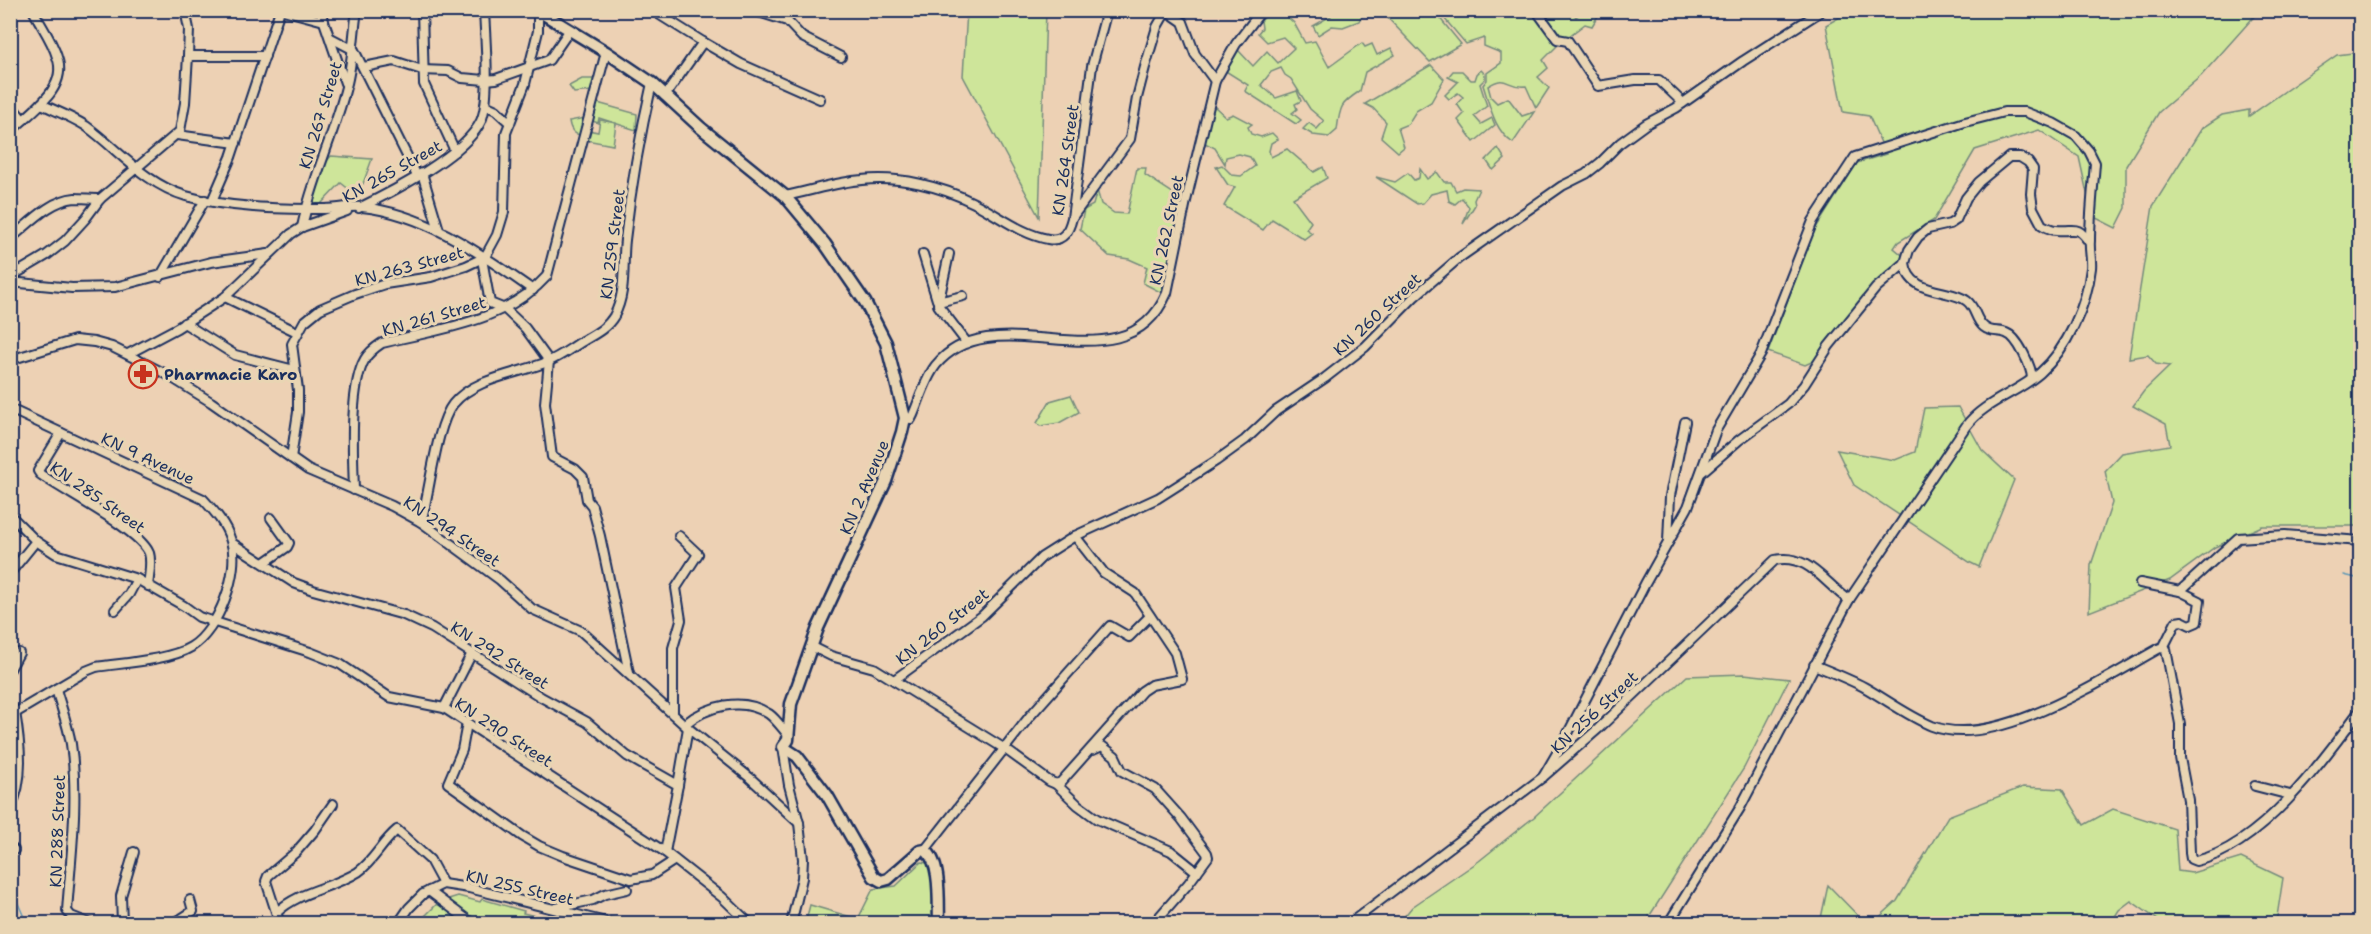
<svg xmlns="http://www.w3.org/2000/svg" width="2371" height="934" font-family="'Shantell Sans',sans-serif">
  <rect width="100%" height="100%" fill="#edd1b4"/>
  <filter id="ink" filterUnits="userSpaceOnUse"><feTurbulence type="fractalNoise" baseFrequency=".0167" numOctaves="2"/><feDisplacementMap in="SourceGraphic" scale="12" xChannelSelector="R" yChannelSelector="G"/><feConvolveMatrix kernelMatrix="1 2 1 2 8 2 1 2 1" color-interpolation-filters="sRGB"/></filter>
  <g filter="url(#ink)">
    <g fill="#cee59a" stroke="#748a7c" stroke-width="1.5">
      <path d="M1517,10L1534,14L1558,45L1543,60L1548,68L1538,77L1549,88L1536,108L1526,86C1505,88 1508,73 1488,86L1491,97L1497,103L1508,98L1522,116L1534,112L1513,143C1494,130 1490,106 1483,85L1487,80V73L1501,63V53L1484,46V38L1466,44L1438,11Z"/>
      <polygon points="1852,10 2259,11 2201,76 2159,112 2126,166 2126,208 2116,228 2092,216 2079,157 2039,130 1975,150 1934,220 1898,242 1894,248 1907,259 1882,277 1816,360 1805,365 1768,352 1814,231 1857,163 1886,154 1869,116 1843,112 1826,25"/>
      <polygon points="967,11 1046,11 1039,217 963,76"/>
      <path d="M1270,11H1281L1294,23L1305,43L1315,41L1329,67L1362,43L1365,47L1372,44L1377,55L1391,48L1395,55L1365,72L1360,91C1340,104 1340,107 1337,130L1329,137L1313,135L1303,129L1309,123L1317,129L1324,121L1310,109L1291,79L1285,75L1281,68L1271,72L1261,85L1276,98L1297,91L1301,101L1295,104L1297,109L1292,113L1301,120L1296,124L1245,91L1248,85L1224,70L1237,49L1253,66L1267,51L1278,63L1294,48L1283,37L1267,42L1258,33L1262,28L1261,21Z"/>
      <polygon points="1329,11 1364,11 1359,21 1343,27 1332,26 1318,35 1313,26 1331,16"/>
      <polygon points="1381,11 1434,11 1461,44 1430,62"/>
      <polygon points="1542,11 1571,11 1576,17 1583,11 1601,11 1592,26 1585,24 1569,36 1561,36"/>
      <polygon points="2360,52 2360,526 2262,526 2215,547 2170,580 2089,612 2091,565 2112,503 2105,471 2122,453 2170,445 2166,424 2133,406 2144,391 2170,366 2156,364 2148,355 2129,358 2153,206 2202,128 2222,115 2249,110 2249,116 2337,55"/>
      <polygon points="1431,65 1444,79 1431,102 1416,111 1408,124 1398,128 1404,147 1398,152 1381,137 1386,122 1373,108 1365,104"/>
      <polygon points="1481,70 1485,74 1485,79 1480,84 1487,106 1474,116 1481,124 1492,118 1495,125 1474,142 1458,120 1464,114 1457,104 1463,97 1458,93 1449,99 1445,95 1458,82 1448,77 1453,71 1462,71 1471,80 1475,80 1477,74"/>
      <polygon points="582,79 596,79 592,91 574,93 569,86"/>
      <polygon points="594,102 637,114 636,130 599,118 598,123 590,120"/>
      <polygon points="1214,106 1226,117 1233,114 1252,124 1248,127 1251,134 1261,137 1272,133 1278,139 1271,143 1269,151 1271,157 1287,149 1314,172 1323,167 1327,178 1293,198 1311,222 1306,229 1312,233 1304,239 1272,219 1263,230 1224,206 1235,187 1228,185 1216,167 1222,165 1232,175 1241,176 1255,166 1250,157 1239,154 1226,157 1225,164 1215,148 1203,142"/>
      <path d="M585,118L580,135C573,134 570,129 569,121Z"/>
      <polygon points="600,120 616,123 613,145 586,140 588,130 598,132"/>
      <polygon points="1498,148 1505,159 1493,170 1486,160"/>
      <polygon points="331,156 372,159 360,192 355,194 341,183 319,206 311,200 321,168"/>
      <polygon points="1137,168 1146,168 1145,175 1179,197 1171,257 1162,293 1143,283 1147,267 1129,259 1109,256 1080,229 1084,210 1093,205 1097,190 1101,204 1114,213 1127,214"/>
      <polygon points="1420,169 1427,179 1437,172 1444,182 1451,182 1456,191 1463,188 1479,189 1474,200 1475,205 1463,224 1469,207 1462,198 1455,204 1449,201 1447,190 1431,194 1423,203 1417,204 1376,177 1395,182 1408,173 1414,180 1419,178"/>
      <polygon points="1071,395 1079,412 1059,423 1040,426 1037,423 1050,401"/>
      <polygon points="1958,407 1982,450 2014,480 1979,567 1971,563 1854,485 1837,450 1895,460 1915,452 1924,408"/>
      <polygon points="1744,674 1789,679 1744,768 1645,923 1399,923 1412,907 1479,861 1534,817 1687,676"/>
      <polygon points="2023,787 2062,789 2084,825 2113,809 2175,829 2178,871 2192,873 2241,858 2283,878 2276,923 2162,923 2131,901 2119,910 2111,923 1873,923 1897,901 1948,816"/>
      <polygon points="921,862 932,864 933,923 805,924 810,905 858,919 873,889 896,886"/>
      <polygon points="1828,885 1865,923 1820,923"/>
      <polygon points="458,896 480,902 482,899 524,911 523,913 565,923 417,924 439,902"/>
    </g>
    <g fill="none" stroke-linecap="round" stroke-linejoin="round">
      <g stroke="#6198b5" stroke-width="1.5">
        <polyline points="2344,575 2360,579"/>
        <polyline points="10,885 27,924"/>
      </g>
      <g stroke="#1b2f5e" stroke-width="12">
        <g id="street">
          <polyline points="283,10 324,21"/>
          <polyline points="320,10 345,83"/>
          <polyline points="422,10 424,84 455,151"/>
          <polyline points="652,10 703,42 665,96"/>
          <polyline points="752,10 787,21 802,37 841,57"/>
          <polyline points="1536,10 1557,39 1568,41 1598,86 1635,80 1659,80 1683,103"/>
          <polyline points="331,38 354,50 417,176"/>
          <polyline points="703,42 741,64 820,99"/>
          <polyline points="188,56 265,56"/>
          <polyline points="364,67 394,61 422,70 448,71 462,78 485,80 496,79 549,60 569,31"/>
          <polyline points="10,104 23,120"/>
          <path d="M41,104C56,111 72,117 86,126C119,150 145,184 186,196C229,208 277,209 322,209C335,209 349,206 362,207C427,214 481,254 533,290"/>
          <polyline points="485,105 496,110 510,123"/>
          <path d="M10,132C30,112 69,89 57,57C52,40 41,26 33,10"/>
          <polyline points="177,135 236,143"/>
          <polyline points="422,173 439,230"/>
          <path d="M785,196C811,191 836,182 862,180C899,176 941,186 974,203C998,215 1021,234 1048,239C1064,242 1069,230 1072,218L1092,66L1107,10"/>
          <polyline points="212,201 231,157 280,10"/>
          <path d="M359,208C392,192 466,154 481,121C491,98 485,37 484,10"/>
          <polyline points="1073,216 1130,139 1137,98 1145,67 1157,27 1165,13 1170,13 1183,22 1195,54 1215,81"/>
          <path d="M302,227C312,179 334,135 346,87C353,62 353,36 357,10"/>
          <path d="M10,239C29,224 50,200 75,198C83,198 92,199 100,199"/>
          <polyline points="923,254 937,300"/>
          <polyline points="949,254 938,305 967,343"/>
          <polyline points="482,259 490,303 505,309 525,328 549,361 545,403 552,457 575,469 583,477 587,500 592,506 600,536 629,673"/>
          <path d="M1905,263C1909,296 1950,288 1967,301C1976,308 1975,320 1984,327C1991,333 1999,330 2006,333C2018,337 2032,368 2032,379"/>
          <polyline points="10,277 47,255 65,241 86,218 100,199 180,131 185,103 188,56 189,29 185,10"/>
          <polyline points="160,277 205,200"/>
          <polyline points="10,282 72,288 115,287 211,262 268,254"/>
          <polyline points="225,297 297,332"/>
          <polyline points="938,302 963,296"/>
          <polyline points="184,323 235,355 294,370"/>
          <polyline points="128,354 177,328 225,297 291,234 302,227 347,211"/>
          <polyline points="10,360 75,340 94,342 112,347 166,374 211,402 308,470 392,506 421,522 500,580 532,609 581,631 688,728 749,777 799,823"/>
          <path d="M10,409L203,499C215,512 226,524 231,541C241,571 218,631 191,647C170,660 122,663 96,667L86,671L10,716"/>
          <path d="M905,418L911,419L913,415C920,399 925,379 936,365C996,293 1124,393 1167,293L1186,201L1215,81L1236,44L1262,10"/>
          <path d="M61,433L38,471L40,474C63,491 139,529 149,553C152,562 149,576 148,586"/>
          <polyline points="291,458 298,412 298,390 292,344 304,322 320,309 355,294 385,284 431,277 466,266 485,257 497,235 504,212 506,133 525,84 538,31 538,12"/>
          <path d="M1702,472L1739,440L1788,404L1804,385L1829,346L1876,288L1905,263L1909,250L1918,237L1928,229L1950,224L1956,220L1966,198L1979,182L2009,157H2020L2028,162L2033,169L2031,194L2033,208L2042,225C2046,227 2051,230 2056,230C2074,232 2077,224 2089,242"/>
          <path d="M354,490C353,458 349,386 365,359C369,352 376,347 382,343C439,329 506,322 547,276L606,52"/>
          <polyline points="10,515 36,541 56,554 137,579 184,606 199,617 310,652 340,664 389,697 444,708 665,852 722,897 750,924"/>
          <path d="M421,522C430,492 436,425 453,404C474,378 518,374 547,362C560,357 571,348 583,341C595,334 607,328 614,316C627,292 622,266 625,240C631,187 640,135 652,83"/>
          <polyline points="1668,542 1670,496 1685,422"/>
          <polyline points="232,543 294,583 313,590 404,615 432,628 541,697 587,722 627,756 678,785 665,852"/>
          <polyline points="264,563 287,547 289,543 271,518"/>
          <polyline points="10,573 36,541"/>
          <polyline points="2140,583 2180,591 2238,538 2285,535 2360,541"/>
          <polyline points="115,610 129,594 137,579"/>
          <polyline points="811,646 831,656 874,668 1005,749 1049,781 1056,784 1061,782 1142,691 1151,685 1182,679 1175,653 1135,593 1104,573 1075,536"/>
          <polyline points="2163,648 2176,622 2182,621 2190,625 2197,622 2200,601 2180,591"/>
          <path d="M1814,665C1831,672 1849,679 1864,687C1887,700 1908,716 1932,726C1996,751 2105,678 2160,648L2166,649L2180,724V758L2188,800L2190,853L2191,859L2196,861C2260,847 2323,761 2360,710"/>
          <polyline points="10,669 19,653"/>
          <polyline points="894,680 982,616 1042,557 1075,536 1158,498 1216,461 1245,440 1276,411 1325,378 1365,347 1414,297 1459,258 1562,186 1586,174 1600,163 1620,143 1646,124 1676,108 1743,61 1823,10"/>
          <path d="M56,689C61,707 68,725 71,744C79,800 71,855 67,911L71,916L91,924"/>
          <polyline points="444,708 472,653"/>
          <polyline points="673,714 673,648 681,620 676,588 698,554 679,536"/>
          <polyline points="467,723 462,750 448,783 522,836 539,846 563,856 631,879 652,875 675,860"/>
          <path d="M685,724C707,706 742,696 769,714C776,719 782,728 788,735"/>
          <polyline points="783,747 789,785 799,823 803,859 802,878 791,924"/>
          <polyline points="1093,750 1102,746 1115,756 1122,771 1155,789 1181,818 1207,853 1208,857 1188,884 1153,924"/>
          <path d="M1543,777L1564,741L1645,584L1688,507L1716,430L1761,354L1813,221L1855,157L1965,122L2004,112H2025L2053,123L2076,136L2089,151L2095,163C2093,189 2090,215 2090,241C2089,250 2092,259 2091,268C2087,305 2067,349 2040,373C2017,393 1984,402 1966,426L1849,600L1740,808L1668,924"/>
          <polyline points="1056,784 1078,805 1097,819 1171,851 1197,872"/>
          <polyline points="678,785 688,728"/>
          <polyline points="2255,786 2290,795"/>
          <path d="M10,809C25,780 20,743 15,712"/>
          <polyline points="10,847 14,850"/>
          <polyline points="925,850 1030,716 1110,626 1129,637 1150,616"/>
          <polyline points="429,891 473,924"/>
          <polyline points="556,908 593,900 605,894 627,889"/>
          <path d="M277,912C299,891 333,888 358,872C374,861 382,842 397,830L430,860L443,884"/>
          <polyline points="122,922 121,896 134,852"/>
          <polyline points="107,924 159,924"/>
          <polyline points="173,924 193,911 190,900"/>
          <polyline points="280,924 266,881 268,876 296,852 315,830 333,804"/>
          <polyline points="398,924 409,908 423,894 443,884 469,888 614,924"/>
          <path d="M1349,924L1543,777L1598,729L1775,560C1808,553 1824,583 1849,600"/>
        </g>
      </g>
      <g stroke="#1b2f5e" stroke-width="15">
        <path id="secondary" d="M537,10L606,52L652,83L701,128L785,196L825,244L865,302L886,343L905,418L902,432L886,481L818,628L791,704L788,740L783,747L797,756L827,795L874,877L881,881L888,879L920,851L925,850C942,862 938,904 939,924"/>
      </g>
      <use href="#street" stroke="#e9d5b3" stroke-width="8"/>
      <use href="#secondary" stroke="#e9d5b3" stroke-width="10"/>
    </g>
  </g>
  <defs>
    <g id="pharmacy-ring" transform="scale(1.5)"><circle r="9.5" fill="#e9d5b3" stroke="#c8321e" stroke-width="1.5"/><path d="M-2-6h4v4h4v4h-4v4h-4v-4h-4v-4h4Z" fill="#c8321e"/></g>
  </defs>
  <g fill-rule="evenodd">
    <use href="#pharmacy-ring" x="143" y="374"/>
  </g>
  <g text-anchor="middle" stroke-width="6" stroke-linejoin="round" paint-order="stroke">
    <g font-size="16" fill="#1b2f5e" stroke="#e9d5b3">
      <text transform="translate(320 115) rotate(-73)" y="6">KN 267 Street</text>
      <text transform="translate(1065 160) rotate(-82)" y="6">KN 264 Street</text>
      <text transform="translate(392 171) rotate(-29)" y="6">KN 265 Street</text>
      <text transform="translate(1166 230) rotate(-78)" y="6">KN 262 Street</text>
      <text transform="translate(612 244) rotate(-83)" y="6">KN 259 Street</text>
      <text transform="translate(409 266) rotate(-15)" y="6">KN 263 Street</text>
      <text transform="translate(1377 314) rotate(-43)" y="6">KN 260 Street</text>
      <text transform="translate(434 316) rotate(-16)" y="6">KN 261 Street</text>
      <text transform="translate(148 458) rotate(25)" y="6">KN 9 Avenue</text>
      <text transform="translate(864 487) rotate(-67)" y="6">KN 2 Avenue</text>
      <text transform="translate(98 497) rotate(35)" y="6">KN 285 Street</text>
      <text transform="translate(452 531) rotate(34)" y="6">KN 294 Street</text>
      <text transform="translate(942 626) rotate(-38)" y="6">KN 260 Street</text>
      <text transform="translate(500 655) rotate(32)" y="6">KN 292 Street</text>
      <text transform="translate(1594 712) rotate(-43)" y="6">KN 256 Street</text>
      <text transform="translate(504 732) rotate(33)" y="6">KN 290 Street</text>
      <text transform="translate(57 831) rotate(-88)" y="6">KN 288 Street</text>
      <text transform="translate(520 887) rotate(13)" y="6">KN 255 Street</text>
    </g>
    <g font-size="16" font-weight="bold" fill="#1b2f5e" stroke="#e9d5b3" text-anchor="start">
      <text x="164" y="380">Pharmacie Karo</text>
    </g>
  </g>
  <rect width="2371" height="934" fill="none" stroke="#e9d5b3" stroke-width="36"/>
  <rect x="18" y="18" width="2335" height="898" fill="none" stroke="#1b2f5e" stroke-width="2" filter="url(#ink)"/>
</svg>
